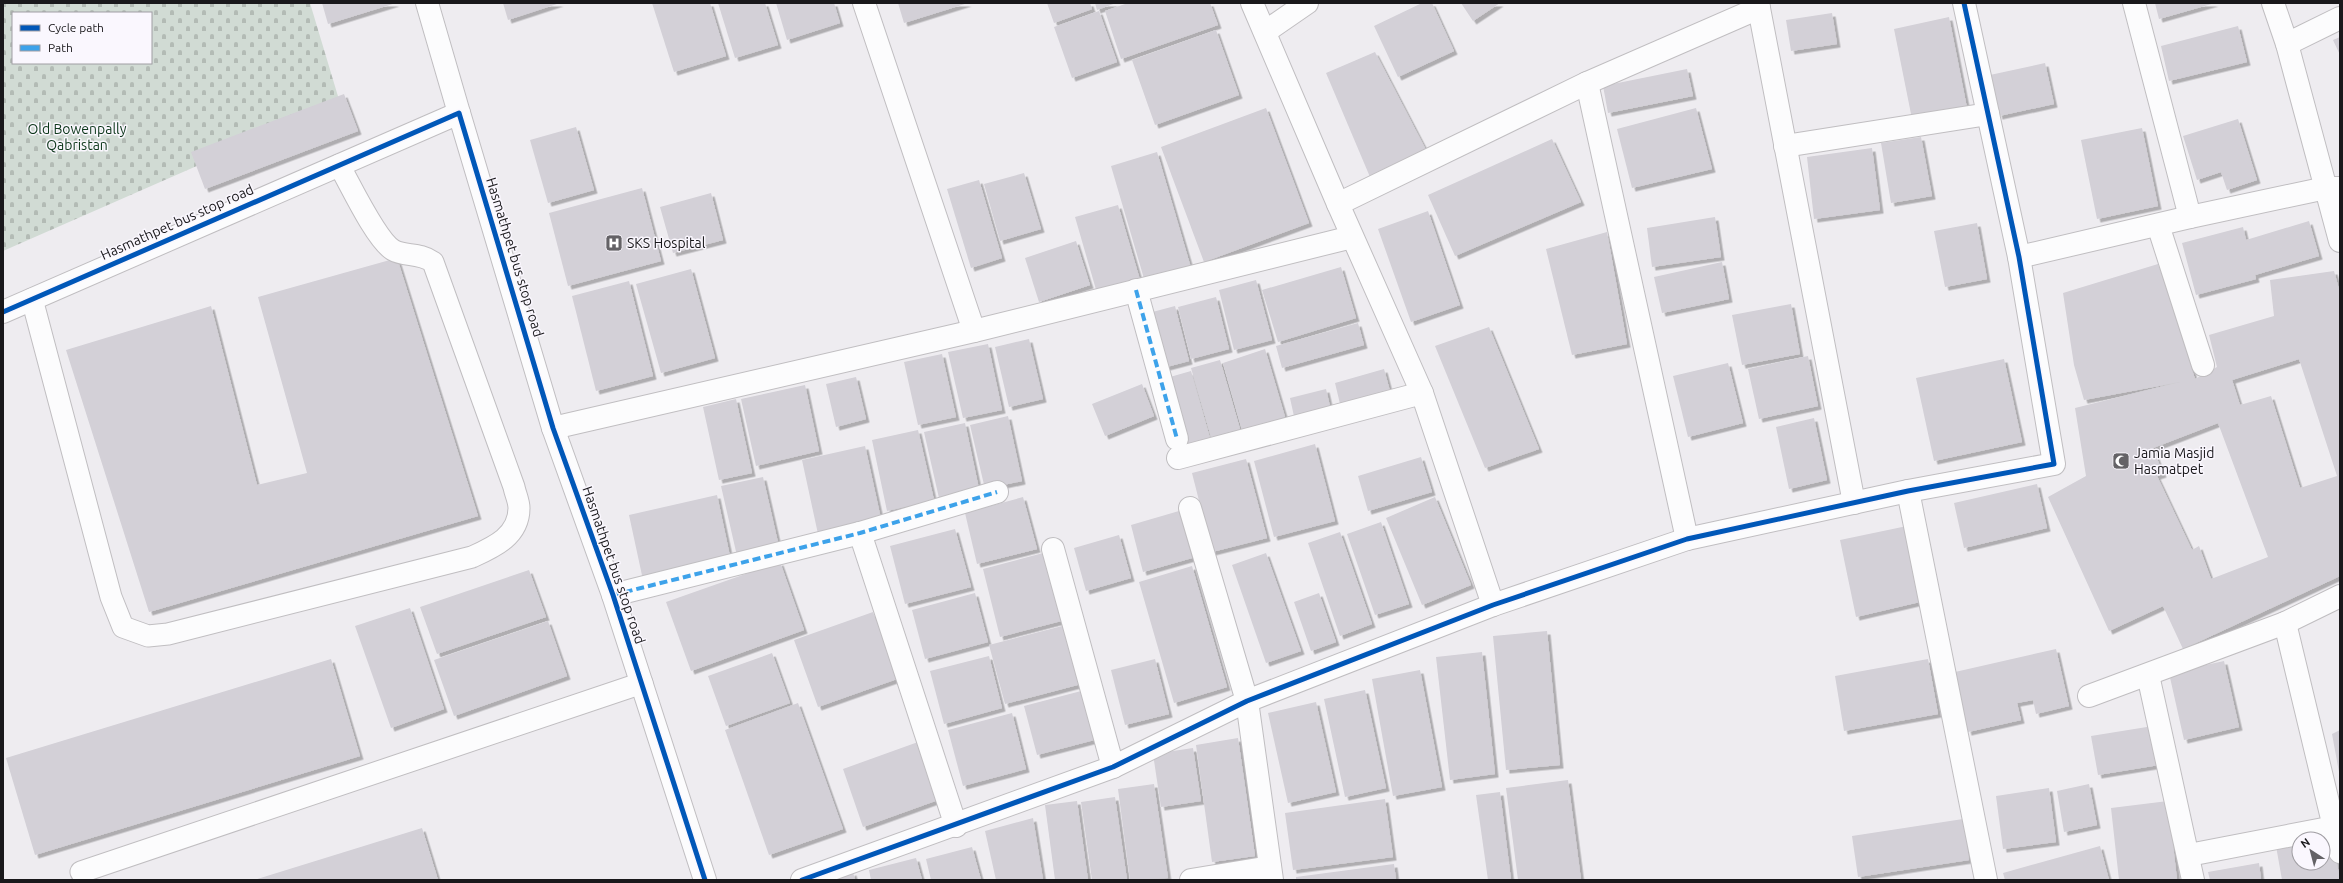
<svg xmlns="http://www.w3.org/2000/svg" width="2343" height="883" font-family="Ubuntu,sans-serif">
  <defs>
    <pattern id="cemetery-stones" width="16" height="16" patternUnits="userSpaceOnUse"><rect width="16" height="16" fill="#d1dbd4"/><path d="M2 7V4a2 2 0 0 1 4 0v3zM10 15v-3a2 2 0 0 1 4 0v3z" fill="#b3bbb5"/></pattern>
    <filter id="shadow"><feDropShadow dx="3.5" dy="3.5" stdDeviation="0" flood-color="#0004"/></filter>
  </defs>
  <rect width="100%" height="100%" fill="#eeecf0"/>
  <path fill="url(#cemetery-stones)" fill-rule="evenodd" d="M3,3H310L340,103L3,251ZM13,13H151V63H13Z"/>
  <g fill="#d3d0d7" fill-rule="evenodd" filter="url(#shadow)">
    <polygon points="322,3 396,3 328,24"/>
    <polygon points="503,3 560,3 508,20"/>
    <polygon points="652,3 710,3 726,56 674,72"/>
    <polygon points="718,3 765,3 778,45 735,58"/>
    <polygon points="776,3 834,3 840,23 787,40"/>
    <polygon points="898,3 968,3 904,23"/>
    <polygon points="1047,3 1090,3 1092,9 1054,23"/>
    <polygon points="1095,3 1116,3 1097,10"/>
    <polygon points="1128,3 1210,3 1218,25 1121,59 1105,11"/>
    <polygon points="1422,3 1432,3 1454,51 1398,77 1374,26"/>
    <polygon points="1461,3 1500,3 1473,21"/>
    <polygon points="2155,3 2215,3 2159,19"/>
    <polygon points="1099,11 1117,62 1072,78 1054,27"/>
    <polygon points="1832,13 1837,44 1791,51 1786,20"/>
    <polygon points="1949,17 1967,108 1912,119 1894,29"/>
    <polygon points="2238,26 2247,62 2169,81 2161,46"/>
    <polygon points="1216,30 1239,95 1155,125 1132,60"/>
    <polygon points="2340,37 2340,55 2333,40"/>
    <polygon points="1375,52 1426,150 1370,177 1326,73"/>
    <polygon points="2045,63 2054,104 1999,116 1990,75"/>
    <polygon points="1687,69 1693,96 1608,113 1603,86"/>
    <polygon points="344,94 358,131 205,189 191,152"/>
    <polygon points="1266,108 1309,223 1204,262 1161,147"/>
    <polygon points="1696,108 1712,169 1632,188 1617,129"/>
    <polygon points="2238,119 2257,180 2227,190 2221,172 2197,180 2183,136"/>
    <polygon points="576,127 594,190 548,203 530,140"/>
    <polygon points="2142,128 2158,206 2097,219 2081,140"/>
    <polygon points="1921,137 1932,196 1891,203 1881,143"/>
    <polygon points="1552,139 1581,202 1455,256 1428,195"/>
    <polygon points="1872,148 1880,210 1814,219 1807,157"/>
    <polygon points="1157,152 1191,268 1145,282 1111,166"/>
    <polygon points="1024,173 1041,229 1000,241 984,184"/>
    <polygon points="979,180 1002,258 971,268 947,189"/>
    <polygon points="642,188 661,261 568,286 549,213"/>
    <polygon points="711,193 723,240 673,253 660,207"/>
    <polygon points="1118,205 1140,280 1097,293 1075,217"/>
    <polygon points="1428,211 1460,305 1411,322 1378,229"/>
    <polygon points="1715,217 1721,257 1652,267 1647,228"/>
    <polygon points="2309,221 2319,256 2255,275 2256,279 2196,295 2182,243 2243,227 2246,240"/>
    <polygon points="1977,223 1987,279 1945,287 1934,231"/>
    <polygon points="1607,232 1627,344 1572,355 1546,249"/>
    <polygon points="1076,241 1090,285 1039,302 1025,258"/>
    <polygon points="397,258 478,516 149,612 66,350 211,306 257,485 307,473 258,297"/>
    <polygon points="1722,262 1729,299 1662,313 1654,277"/>
    <path d="M2158,264L2195,379L2217,367L2209,335L2274,316L2270,280L2334,271L2340,293V576L2183,649L2163,606L2109,631L2048,497L2086,476L2075,408L2180,382L2084,400L2074,365L2063,293ZM2299,359L2337,476L2300,488L2271,396L2240,405L2232,380ZM2218,423L2268,557L2211,579L2199,546L2192,550L2157,476L2163,474L2153,448Z"/>
    <polygon points="1341,267 1356,318 1278,342 1262,290"/>
    <polygon points="691,269 715,358 661,373 636,284"/>
    <polygon points="1256,280 1272,340 1234,350 1219,290"/>
    <polygon points="629,281 653,376 596,391 572,296"/>
    <polygon points="1216,297 1229,349 1191,359 1178,307"/>
    <polygon points="1791,304 1800,354 1742,365 1732,315"/>
    <polygon points="1175,306 1189,361 1159,369 1145,314"/>
    <polygon points="1358,323 1364,345 1282,368 1276,346"/>
    <polygon points="1489,327 1539,449 1485,468 1435,346"/>
    <polygon points="1029,339 1043,399 1009,407 995,347"/>
    <polygon points="988,344 1002,410 963,418 948,352"/>
    <polygon points="1265,349 1285,417 1242,430 1223,363"/>
    <polygon points="942,354 956,417 918,425 904,362"/>
    <polygon points="1808,356 1818,406 1759,419 1748,369"/>
    <polygon points="2004,359 2022,442 1934,461 1916,378"/>
    <polygon points="1220,360 1240,429 1211,437 1191,368"/>
    <polygon points="1728,363 1743,423 1688,437 1673,376"/>
    <polygon points="1384,369 1391,395 1341,408 1335,383"/>
    <polygon points="1191,371 1210,438 1183,446 1163,379"/>
    <polygon points="856,377 866,419 836,427 826,384"/>
    <polygon points="1142,384 1154,416 1105,436 1092,404"/>
    <polygon points="805,385 819,451 756,466 741,399"/>
    <polygon points="1326,389 1331,411 1295,421 1290,398"/>
    <polygon points="736,399 752,473 719,480 703,407"/>
    <polygon points="1008,416 1022,481 985,489 970,425"/>
    <polygon points="1814,418 1827,480 1789,489 1776,427"/>
    <polygon points="965,423 979,489 939,498 924,432"/>
    <polygon points="918,430 934,500 887,511 872,440"/>
    <polygon points="1315,444 1335,521 1274,537 1254,461"/>
    <polygon points="865,446 881,519 818,534 802,460"/>
    <polygon points="1421,457 1432,492 1368,511 1358,476"/>
    <polygon points="1246,459 1267,538 1212,552 1192,473"/>
    <polygon points="763,477 779,547 737,556 721,486"/>
    <polygon points="2037,484 2047,528 1964,548 1954,503"/>
    <polygon points="717,495 731,561 643,580 629,515"/>
    <polygon points="1023,497 1037,549 977,564 965,513"/>
    <polygon points="1435,497 1471,585 1422,605 1386,518"/>
    <polygon points="1179,511 1192,558 1143,572 1131,525"/>
    <polygon points="1381,522 1409,604 1375,615 1347,534"/>
    <polygon points="1907,526 1924,601 1856,617 1840,540"/>
    <polygon points="955,529 971,587 905,604 890,546"/>
    <polygon points="1340,532 1372,624 1340,636 1308,543"/>
    <polygon points="1119,535 1131,578 1086,591 1074,548"/>
    <polygon points="1047,552 1065,620 1000,637 983,569"/>
    <polygon points="1266,553 1301,651 1266,663 1232,565"/>
    <polygon points="780,562 804,630 691,671 666,602"/>
    <polygon points="1192,566 1227,687 1174,703 1139,582"/>
    <polygon points="529,570 546,617 437,654 420,607"/>
    <polygon points="975,593 988,642 925,659 912,610"/>
    <polygon points="1319,593 1336,642 1311,651 1294,602"/>
    <polygon points="410,608 444,709 391,728 355,626"/>
    <polygon points="873,612 897,679 818,707 794,640"/>
    <polygon points="548,621 567,676 454,716 434,660"/>
    <polygon points="1070,624 1085,683 1005,704 989,645"/>
    <polygon points="1547,631 1560,765 1506,770 1493,636"/>
    <polygon points="2056,649 2069,706 2036,714 2033,700 2017,703 2021,720 1968,732 1955,672"/>
    <polygon points="1482,652 1495,774 1450,780 1436,657"/>
    <polygon points="772,653 790,703 726,726 708,676"/>
    <polygon points="989,656 1002,708 944,724 930,671"/>
    <polygon points="331,659 360,756 35,855 6,758"/>
    <polygon points="1155,659 1169,714 1125,725 1111,670"/>
    <polygon points="1928,659 1938,714 1844,731 1835,676"/>
    <polygon points="2224,661 2239,727 2184,740 2169,673"/>
    <polygon points="1420,670 1442,787 1393,796 1372,679"/>
    <polygon points="1085,690 1098,739 1037,755 1024,706"/>
    <polygon points="1365,690 1386,788 1345,797 1324,699"/>
    <polygon points="1316,702 1336,792 1288,803 1268,713"/>
    <polygon points="798,703 843,829 769,855 725,730"/>
    <polygon points="1012,713 1026,769 963,786 948,730"/>
    <polygon points="2153,726 2159,765 2098,775 2091,736"/>
    <polygon points="2340,730 2340,772 2339,772 2332,734"/>
    <polygon points="1238,738 1255,856 1212,862 1196,745"/>
    <polygon points="918,742 938,800 863,827 843,769"/>
    <polygon points="1193,748 1201,801 1161,807 1153,754"/>
    <polygon points="1568,780 1581,880 1518,880 1506,788"/>
    <polygon points="1154,784 1168,878 1130,880 1118,789"/>
    <polygon points="2089,784 2097,825 2064,832 2057,791"/>
    <polygon points="2049,788 2056,842 2003,849 1996,796"/>
    <polygon points="1500,792 1511,880 1488,880 1476,795"/>
    <polygon points="1115,797 1127,880 1092,880 1081,802"/>
    <polygon points="1385,799 1393,857 1293,870 1285,813"/>
    <polygon points="1077,801 1088,880 1055,880 1045,805"/>
    <polygon points="2168,801 2177,880 2119,880 2111,808"/>
    <polygon points="1033,818 1043,880 996,880 985,831"/>
    <polygon points="1963,819 1969,860 1858,877 1852,836"/>
    <polygon points="422,828 438,880 254,880"/>
    <polygon points="2332,836 2340,880 2282,880 2276,846 2299,842 2299,863 2323,863 2323,839"/>
    <polygon points="2100,846 2109,880 2005,880 2003,873"/>
    <polygon points="972,847 981,880 931,880 926,859"/>
    <polygon points="916,858 922,880 871,880 869,870"/>
    <polygon points="2259,863 2261,880 2210,880 2208,872"/>
    <polygon points="1394,864 1396,880 1296,880 1296,877"/>
    <polygon points="853,872 855,880 830,880"/>
  </g>
  <g fill="none" stroke-linecap="round" stroke-linejoin="round">
    <g stroke="#c0bec1" stroke-width="23">
      <g id="service">
        <path d="M32,299L111,597L123,627L148,636L168,634L472,557C494,547 519,536 519,508C519,501 515,493 514,487L433,262C419,252 405,257 393,250C376,240 350,184 339,165"/>
        <polyline points="81,872 642,683"/>
      </g>
    </g>
    <g stroke="#c0bec1" stroke-width="24">
      <g id="minor">
        <polyline points="427,3 459,113"/>
        <polyline points="1252,3 1338,204 1422,393 1493,605"/>
        <polyline points="1758,3 1854,503"/>
        <polyline points="2134,3 2190,217"/>
        <polyline points="2273,3 2287,44 2340,241"/>
        <polyline points="1265,32 1307,3"/>
        <polyline points="2287,44 2340,18"/>
        <polyline points="1587,83 1687,539"/>
        <polyline points="1785,146 1988,114"/>
        <polyline points="1338,204 1587,83 1759,8"/>
        <polyline points="2158,225 2203,365"/>
        <polyline points="2019,257 2190,217 2326,188 2340,188"/>
        <polyline points="1136,290 1177,439"/>
        <polyline points="974,331 1352,237"/>
        <polyline points="1178,458 1422,393"/>
        <polyline points="1908,491 1986,880"/>
        <polyline points="1190,508 1247,701 1272,880"/>
        <polyline points="860,533 956,826"/>
        <polyline points="1053,549 1113,767"/>
        <polyline points="613,595 860,533 997,492"/>
        <polyline points="2285,623 2340,852"/>
        <polyline points="2148,675 2193,880"/>
        <polyline points="2089,696 2285,623 2340,596"/>
        <polyline points="2189,855 2334,827 2340,824"/>
        <polyline points="802,880 1113,767 1247,701 1493,605 1687,539 1908,491 2054,464 2019,257 1964,3"/>
        <polyline points="1191,880 1270,867"/>
      </g>
    </g>
    <g stroke="#c0bec1" stroke-width="24">
      <g id="tertiary">
        <polyline points="3,312 459,113 553,428 613,595 705,880"/>
        <polyline points="553,428 974,331 864,3"/>
      </g>
    </g>
    <use href="#service" stroke="#fcfcfd" stroke-width="21"/>
    <use href="#minor" stroke="#fcfcfd" stroke-width="22"/>
    <use href="#tertiary" stroke="#fcfcfd" stroke-width="22"/>
    <g stroke="#3da2ea" stroke-width="4" stroke-dasharray="8 4" stroke-linecap="butt">
      <polyline points="1136,290 1177,439"/>
      <polyline points="613,595 860,533 997,492"/>
    </g>
    <g stroke="#faf7fe" stroke-width="8">
      <g id="cycleway">
        <polyline points="3,312 459,113 553,428 613,595 705,880"/>
        <polyline points="802,880 1113,767 1247,701 1493,605 1687,539 1908,491 2054,464 2019,257 1964,3"/>
      </g>
    </g>
    <use href="#cycleway" stroke="#0057b8" stroke-width="5"/>
  </g>
  <defs>
    <g id="hospital-square" transform="scale(0.9)"><rect x="-9" y="-9" width="18" height="18" rx="4" fill="#646266" stroke="#faf7fe"/><path d="M-5-5h3v3.5h4V-5h3V5h-3V1.5h-4V5h-3Z" fill="#fff"/></g>
    <g id="mosque-square" transform="scale(0.9)"><rect x="-9" y="-9" width="18" height="18" rx="4" fill="#646266" stroke="#faf7fe"/><path d="M3.5-4.9A6 6 0 1 0 3.5 4.9A5 5 0 1 1 3.5-4.9Z" fill="#fff"/></g>
  </defs>
  <g fill-rule="evenodd">
    <use href="#hospital-square" x="614" y="243"/>
    <use href="#mosque-square" x="2121" y="461"/>
  </g>
  <g text-anchor="middle" stroke-width="3" stroke-linejoin="round" paint-order="stroke">
    <g font-size="14" fill="#0c371a" stroke="#faf7fe">
      <text x="77" y="134">Old Bowenpally<tspan x="77" dy="16">Qabristan</tspan></text>
    </g>
    <g font-size="14" fill="#19181b" stroke="#faf7fe">
      <text transform="translate(177 222) rotate(-24)" y="5">Hasmathpet bus stop road</text>
      <text transform="translate(515 257) rotate(73)" y="5">Hasmathpet bus stop road</text>
      <text transform="translate(614 565) rotate(71)" y="5">Hasmathpet bus stop road</text>
    </g>
    <g font-size="14" fill="#19181b" stroke="#faf7fe" text-anchor="start">
      <text x="627" y="248">SKS Hospital</text>
      <text x="2134" y="458">Jamia Masjid<tspan x="2134" dy="16">Hasmatpet</tspan></text>
    </g>
  </g>
  <rect width="2343" height="883" fill="none" stroke="#19181b" stroke-width="8"/>
  <rect x="12" y="12" width="140" height="52" fill="#faf7fe" stroke="#a09ea3"/>
  <rect x="20" y="25" width="20" height="6" fill="#0057b8" stroke="#a09ea3"/>
  <text x="48" y="32" font-size="12" fill="#19181b">Cycle path</text>
  <rect x="20" y="45" width="20" height="6" fill="#3da2ea" stroke="#a09ea3"/>
  <text x="48" y="52" font-size="12" fill="#19181b">Path</text>
  <g transform="translate(2311 851) rotate(324)"><circle r="19" fill="#faf7fe" stroke="#a09ea3"/>
  <path d="M0-3L7 15L0 10L-7 15Z" fill="#646266"/>
  <text y="-6" font-size="11" font-weight="bold" text-anchor="middle" fill="#19181b">N</text>
  </g>
</svg>
